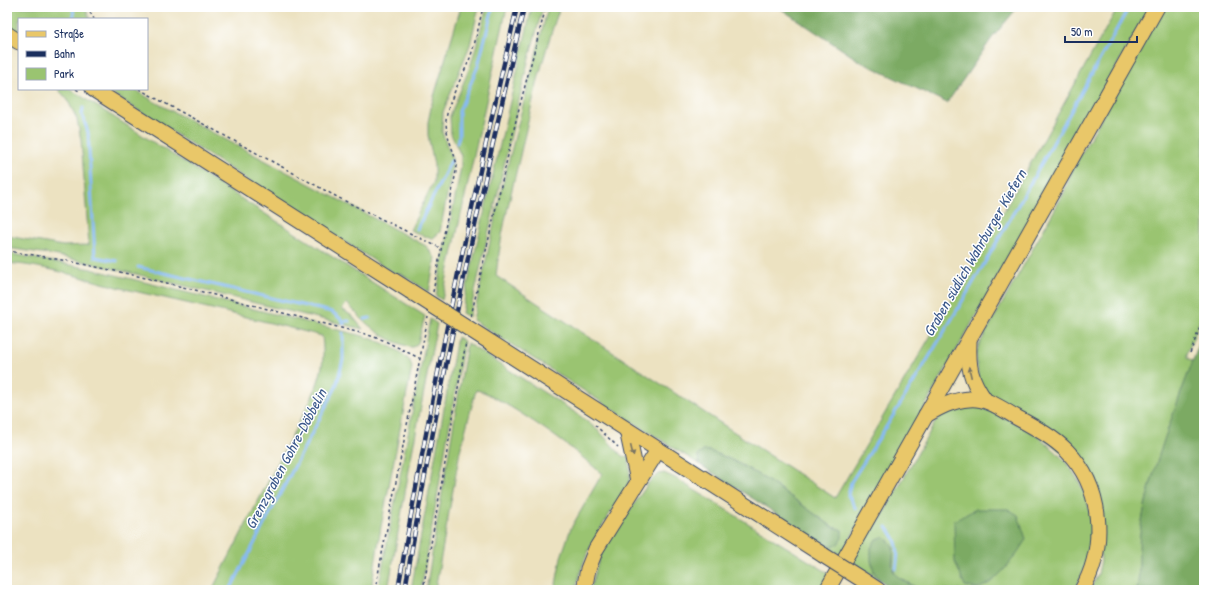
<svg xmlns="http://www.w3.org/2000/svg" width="1211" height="597" font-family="'Patrick Hand',sans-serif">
  <rect width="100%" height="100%" fill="#fff"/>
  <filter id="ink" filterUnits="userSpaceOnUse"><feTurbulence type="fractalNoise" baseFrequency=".025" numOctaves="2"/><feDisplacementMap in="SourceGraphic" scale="8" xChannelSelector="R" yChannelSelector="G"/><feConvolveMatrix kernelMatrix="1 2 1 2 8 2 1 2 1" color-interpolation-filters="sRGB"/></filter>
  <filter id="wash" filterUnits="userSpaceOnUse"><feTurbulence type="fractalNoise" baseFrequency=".012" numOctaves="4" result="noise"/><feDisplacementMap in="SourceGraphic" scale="16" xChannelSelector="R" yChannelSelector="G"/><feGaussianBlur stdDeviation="0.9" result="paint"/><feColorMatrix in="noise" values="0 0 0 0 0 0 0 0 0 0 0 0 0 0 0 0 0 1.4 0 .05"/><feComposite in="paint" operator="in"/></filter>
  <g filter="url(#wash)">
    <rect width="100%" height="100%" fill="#ece2c1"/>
    <g fill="#9ac471" stroke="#5a7a68">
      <polygon points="7,7 85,7 90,19 19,19 19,34 7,26"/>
      <polygon points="461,7 479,7 470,45 443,112 442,132 452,159 452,169 440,232 432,239 410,230 434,181 434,165 428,135 428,122 432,103"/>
      <polygon points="487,7 507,7 442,300 436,296 461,167 461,156 451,134 450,116 471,64"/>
      <polygon points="532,7 543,7 527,66 469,317 462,313 466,291"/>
      <path d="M548,7H560C542,57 531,108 519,160C510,198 500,237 496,276L835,498L996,225L1118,7H1150L841,555L828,547L838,544L842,530L833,527C798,503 746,460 705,450L698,455L699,464L473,320L501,191Z"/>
      <path d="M1163,7H1204V310L1187,354V358L1193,361C1174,415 1151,469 1141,526C1138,547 1141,569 1137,590H1090L1098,574L1101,560L1092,476L991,397L979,384L976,354L979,345L1064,193L1072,171Z"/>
      <path d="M58,89H70L425,316L418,343L413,347H409C381,338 366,325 347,303L342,309L352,316L363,329L90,263L49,254L7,248V236L63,246L89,245L81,140L77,119L67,99Z"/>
      <polygon points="105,89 134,89 155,102 426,246 435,258 429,292 400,273 397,275"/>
      <path d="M7,253L91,269L363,336C376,340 410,352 412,367L381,527L371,590H212L312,397C322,374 325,360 322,336C257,319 191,304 125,289C85,279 49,266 7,263Z"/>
      <polygon points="430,319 437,324 412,453 388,590 378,590"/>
      <polygon points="457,337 464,341 421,590 411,590"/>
      <path d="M467,343L579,415L600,432L622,456L629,458L630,477L628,484C607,521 584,546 576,590H555L561,557L571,528L602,474C573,448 542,426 509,406C498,400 488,392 476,390L460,451L435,590H426Z"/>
      <path d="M976,406C1030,424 1084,460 1091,520C1093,544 1087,569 1074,590H921L896,576L893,568L894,547L871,560L874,572L880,580L851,561L859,546L881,518L936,421C949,406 958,407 976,406Z"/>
      <polygon points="664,473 675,478 830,574 820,590 590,590 600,556 608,542 650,481 659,474"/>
    </g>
    <g fill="#7baa63" stroke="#4b6c60">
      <polygon points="778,7 1018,7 992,38 947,103 861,62"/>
      <path d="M1204,330V590H1137C1141,569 1137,547 1141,526C1153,459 1181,395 1204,330Z"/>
      <path d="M705,450C746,460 798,503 833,527L842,530V538L838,544L828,547L699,464L698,455Z"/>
      <path d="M976,509H1008L1018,515L1026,539C1018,553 995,586 978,588C974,589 969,587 965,586L955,562L954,521Z"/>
      <path d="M883,537C904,548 885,562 896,575C902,581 914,586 921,590H894L880,580L874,572L871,560V548L876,539Z"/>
    </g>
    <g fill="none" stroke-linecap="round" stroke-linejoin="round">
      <g stroke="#87baf5" stroke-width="3">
        <polyline points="73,7 74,19"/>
        <polyline points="83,108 82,115 88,132 95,257 117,261"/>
        <polyline points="457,143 459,136 459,111 478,66 493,7"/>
        <polyline points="417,229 451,161"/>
        <polyline points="138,267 332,312 341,319 344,324"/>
        <polyline points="365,319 370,318"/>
        <polyline points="343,321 349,321"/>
        <path d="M856,509L848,495L851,482C951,328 1040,167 1129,7"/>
        <path d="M887,527C899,542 899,551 896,569"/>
        <polyline points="230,590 336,387 343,360 343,333"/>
      </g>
    </g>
  </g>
  <g filter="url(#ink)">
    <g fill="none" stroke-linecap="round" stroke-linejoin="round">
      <g stroke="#3a4a6d" stroke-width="17">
        <g id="primary">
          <polyline points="7,34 19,42"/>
          <polyline points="93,89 410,291"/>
          <polyline points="490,342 823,555"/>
          <path d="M969,342C968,367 970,379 985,400"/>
          <path d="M926,415C940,407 953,400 969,399C986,397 1002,409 1016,417C1034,427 1053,437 1067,451C1103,488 1107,546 1082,590"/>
          <polyline points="627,430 638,481"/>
          <polyline points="861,579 878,590"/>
          <polyline points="584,590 588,569 596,549 658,450"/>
          <polyline points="827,590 1157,7"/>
        </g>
      </g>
      <g stroke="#3a4a6d" stroke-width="1.5" stroke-dasharray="3 3" stroke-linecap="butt">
        <polyline points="87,7 94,19"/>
        <polyline points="76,89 81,92"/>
        <polyline points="139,89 339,198 440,248"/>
        <path d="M7,251C127,268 247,305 365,334L383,340L419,358"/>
        <path d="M433,292L457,166C454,150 446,137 446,121C447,102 463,76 470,58C476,41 479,24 483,7"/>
        <polyline points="471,316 517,116 546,7"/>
        <polyline points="1190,353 1204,317"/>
        <polyline points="595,425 618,447"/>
        <polyline points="375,590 428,317"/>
        <polyline points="423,590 466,342"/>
      </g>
      <use href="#primary" stroke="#e9c769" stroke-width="15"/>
      <g stroke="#1b2f5e" stroke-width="4.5">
        <g id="rail">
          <path d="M398,590C431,394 472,200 517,7"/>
          <path d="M405,590C437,394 479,200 524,7"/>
        </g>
      </g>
      <use href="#rail" stroke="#fff" stroke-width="3" stroke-dasharray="9" stroke-linecap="butt"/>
      <g stroke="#3a4a6d" stroke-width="17" stroke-linecap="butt">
        <g id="primary-bridge">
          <polyline points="410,291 490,342"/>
          <polyline points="823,555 861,579"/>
        </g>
      </g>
      <use href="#primary-bridge" stroke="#e9c769" stroke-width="15"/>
    </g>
    <defs><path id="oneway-solid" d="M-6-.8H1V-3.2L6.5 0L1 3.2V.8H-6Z"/></defs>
    <g fill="#787363">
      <use href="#oneway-solid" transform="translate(970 372) rotate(-103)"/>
      <use href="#oneway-solid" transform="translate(632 451) rotate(76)"/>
    </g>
  </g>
  <g text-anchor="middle" stroke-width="3" stroke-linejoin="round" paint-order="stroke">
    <g font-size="15" font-style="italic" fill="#3b598b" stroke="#fff">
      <text transform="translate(975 253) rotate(-60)" y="5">Graben südlich Wahrburger Kiefern</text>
      <text transform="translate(286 459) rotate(-62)" y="5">Grenzgraben Gohre-Döbbelin</text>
    </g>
  </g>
  <rect width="1211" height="597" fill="none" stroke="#fff" stroke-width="24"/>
  <rect x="18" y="18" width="130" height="72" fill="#ffffff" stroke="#a4acbf"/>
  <rect x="26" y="31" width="20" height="6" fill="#e9c769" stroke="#a4acbf"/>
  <text x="54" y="38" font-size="12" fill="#1b2f5e">Straße</text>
  <rect x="26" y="51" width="20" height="6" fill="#1b2f5e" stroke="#a4acbf"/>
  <text x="54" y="58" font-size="12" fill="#1b2f5e">Bahn</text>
  <rect x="26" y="68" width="20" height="12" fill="#9ac471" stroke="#a4acbf"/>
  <text x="54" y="78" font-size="12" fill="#1b2f5e">Park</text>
  <path d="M1065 36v6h72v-6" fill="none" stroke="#1b2f5e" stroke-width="2"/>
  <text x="1071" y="36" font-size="12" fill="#1b2f5e" stroke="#ffffff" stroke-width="3" paint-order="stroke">50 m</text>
</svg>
